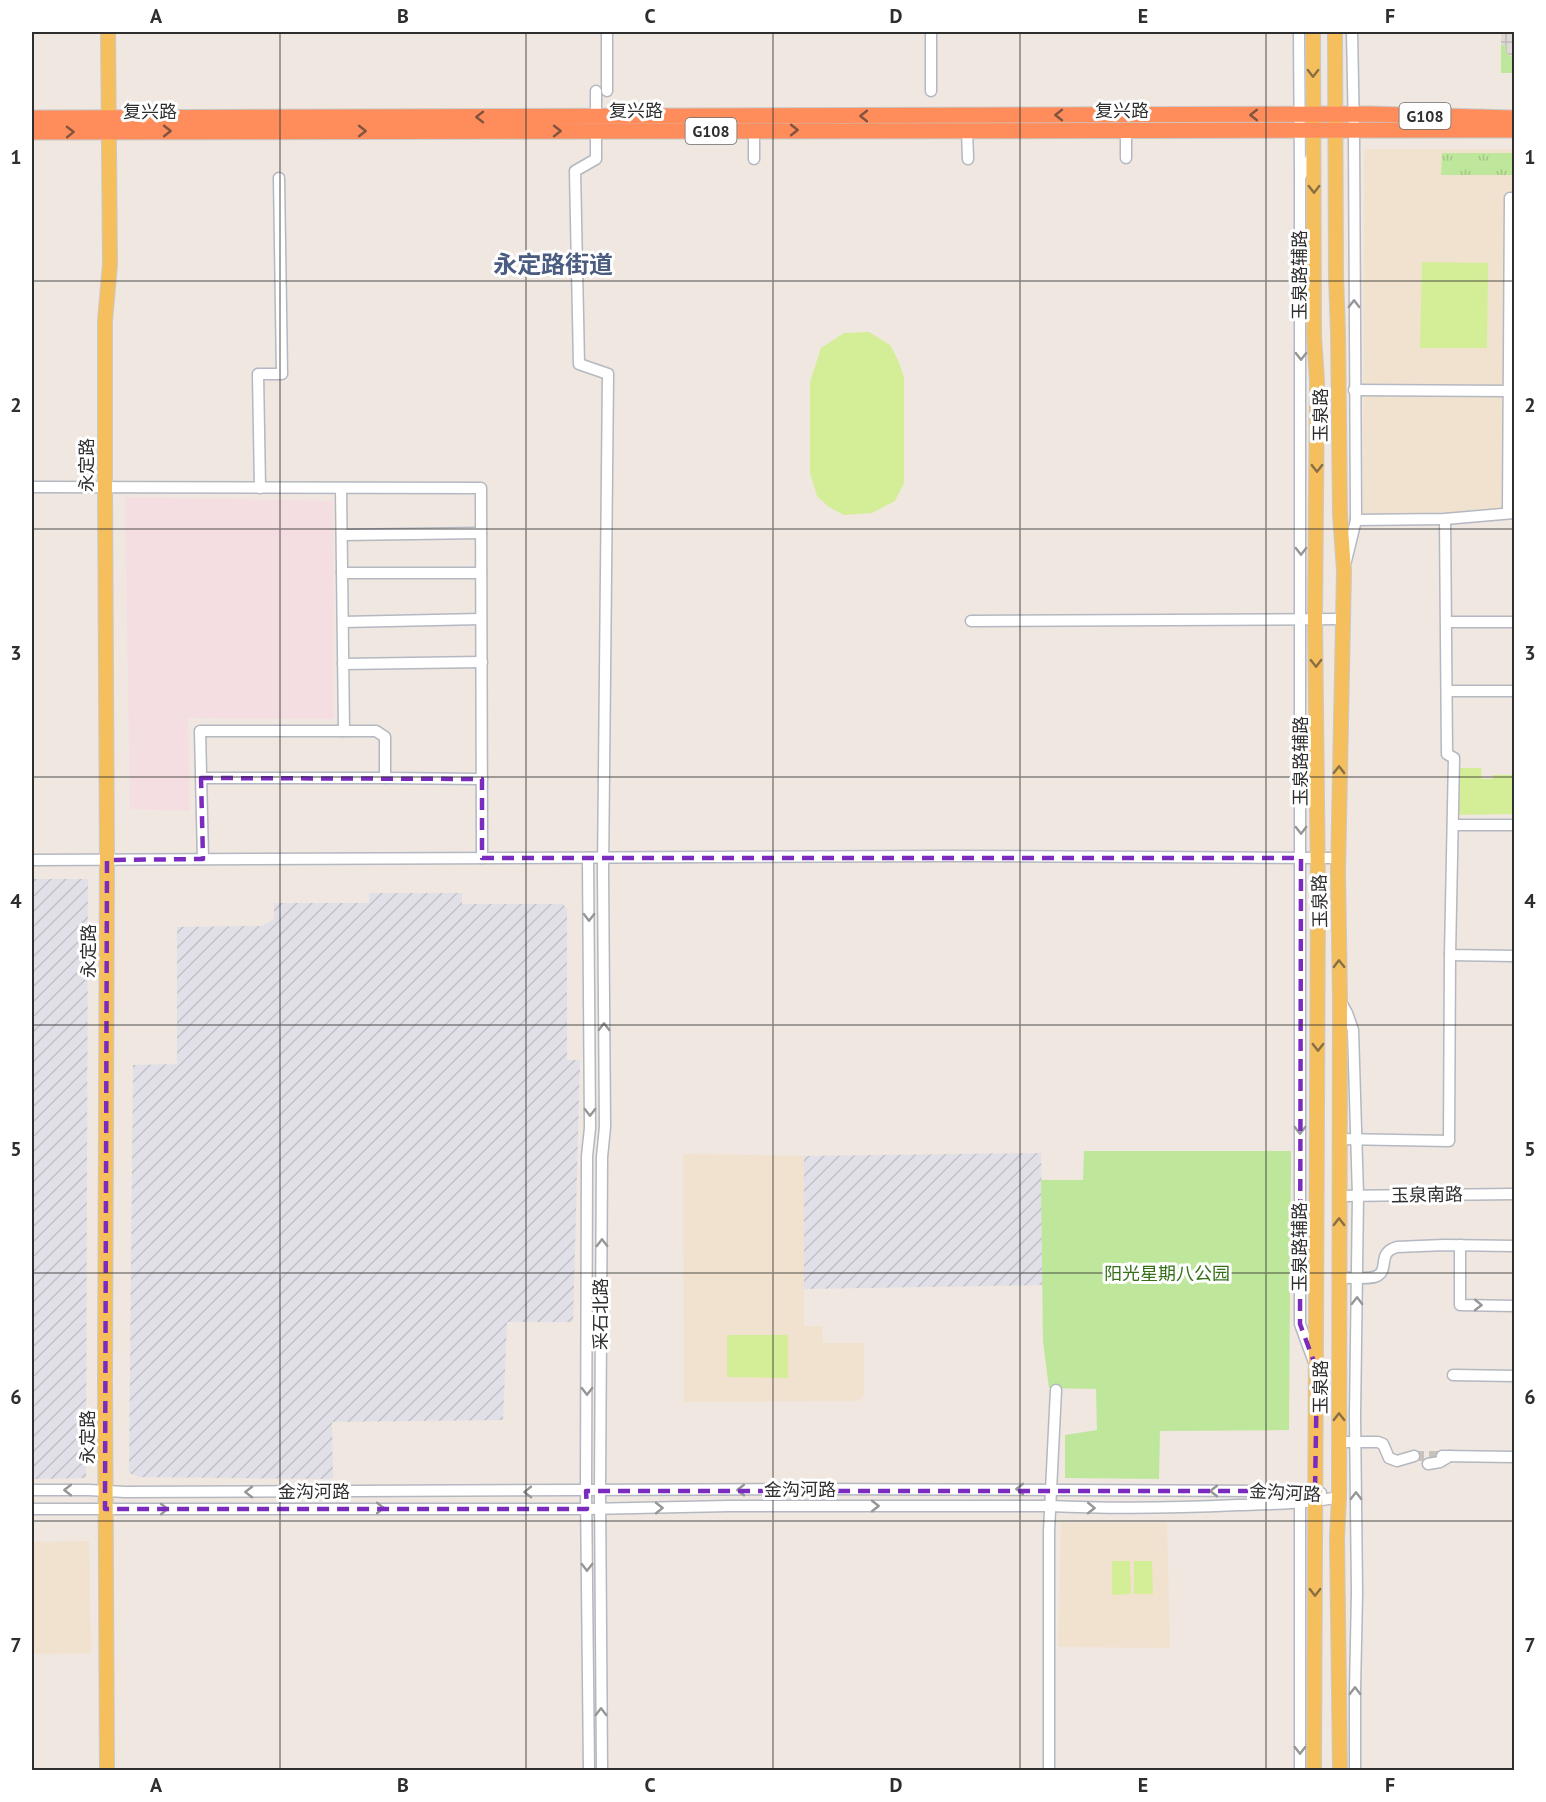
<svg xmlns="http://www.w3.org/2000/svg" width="1546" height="1802" font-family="'PT Sans','Noto Sans SC',sans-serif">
  <defs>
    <pattern id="industrial-furrows" width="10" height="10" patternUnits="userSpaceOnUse" patternTransform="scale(1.5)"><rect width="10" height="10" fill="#e1e0e8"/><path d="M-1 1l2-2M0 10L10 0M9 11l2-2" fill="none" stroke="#c1c0c7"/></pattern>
    <pattern id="grass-tufts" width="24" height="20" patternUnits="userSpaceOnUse" patternTransform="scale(1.5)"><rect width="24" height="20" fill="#bee79b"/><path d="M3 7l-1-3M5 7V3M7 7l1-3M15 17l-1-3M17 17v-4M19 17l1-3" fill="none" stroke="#a4c686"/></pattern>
    <pattern id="plaza-grid" width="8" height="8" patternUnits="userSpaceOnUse" patternTransform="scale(1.5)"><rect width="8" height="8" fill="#dfdad7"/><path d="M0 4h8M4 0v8" fill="none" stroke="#c0bbb9"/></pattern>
  </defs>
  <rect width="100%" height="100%" fill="#efe7e0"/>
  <g fill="url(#industrial-furrows)">
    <polygon points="32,879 88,879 86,1478 32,1479"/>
    <polygon points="369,893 462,893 462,904 563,904 567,909 567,1060 580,1060 573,1322 507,1322 503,1420 332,1422 333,1479 140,1477 129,1473 133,1065 177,1064 177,927 262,926 274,919 274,903 369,903"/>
    <polygon points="1041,1153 1043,1285 804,1289 804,1156"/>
  </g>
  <g fill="#f1e2cf">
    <polygon points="1364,149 1514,149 1514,513 1363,514"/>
    <polygon points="683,1154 804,1156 804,1326 822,1326 823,1343 864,1343 864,1395 858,1401 684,1402"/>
    <polygon points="1061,1523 1167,1523 1170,1648 1058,1647"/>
    <polygon points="89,1541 91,1653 32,1654 32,1542"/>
  </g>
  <polygon fill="#f5dee2" points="125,497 333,501 334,719 188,718 190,811 130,809"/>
  <polygon fill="url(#grass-tufts)" points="1442,153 1514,153 1514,175 1441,175"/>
  <g fill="#bee79b">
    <rect x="1501" y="32" width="13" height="41"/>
    <polygon points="1084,1151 1291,1151 1289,1430 1160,1431 1159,1479 1065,1478 1065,1435 1097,1430 1096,1389 1049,1388 1043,1342 1041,1180 1083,1180"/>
  </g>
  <g fill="#d4ee97">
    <polygon points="1422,262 1488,263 1487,348 1420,348"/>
    <polygon points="869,332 890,345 898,360 904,377 904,483 895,501 872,513 844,515 829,507 817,496 810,473 810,382 821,348 844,333"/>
    <polygon points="1456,768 1481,768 1482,779 1493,779 1493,775 1514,775 1514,814 1456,815"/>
    <polygon points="727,1335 788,1335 788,1378 727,1377"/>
    <polygon points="1112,1561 1130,1561 1131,1594 1112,1595"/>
    <polygon points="1134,1561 1152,1561 1153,1594 1134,1594"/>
  </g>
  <polygon fill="url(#plaza-grid)" points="1501,32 1514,32 1514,60 1506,52 1506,45 1501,45"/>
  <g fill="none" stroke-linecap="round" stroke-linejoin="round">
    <polyline stroke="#c8c2bc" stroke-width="10" stroke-dasharray="10 5" stroke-linecap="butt" points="1414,1456 1442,1456"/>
    <g stroke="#b4b8c1" stroke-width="13">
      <g id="minor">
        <polyline points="607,32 607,91"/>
        <polyline points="931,32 931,91"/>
        <polyline points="1299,32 1300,175"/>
        <polyline points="596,91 596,117"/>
        <polyline points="967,130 968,159"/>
        <polyline points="1126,130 1126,158"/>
        <polyline points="596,131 596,159 575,171 579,364 608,374 603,872 605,1127 602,1157 600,1491 602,1770"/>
        <polyline points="754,131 754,159"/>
        <polyline points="1313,154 1300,177 1300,1324 1315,1365"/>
        <polyline points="1354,390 1508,391"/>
        <polyline points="32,487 481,488 482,858"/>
        <polyline points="260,488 258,374 282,374 279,178"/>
        <polyline points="341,488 344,731"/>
        <polyline points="1508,513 1510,198 1514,198"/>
        <polyline points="1445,519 1447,754 1454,758 1450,955 1514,956"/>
        <polyline points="1356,520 1445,519 1514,513"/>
        <polyline points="342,535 481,533"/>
        <polyline points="1346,561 1356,520 1354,134 1352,32"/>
        <polyline points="342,573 481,573"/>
        <polyline points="971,621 1343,619"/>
        <polyline points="343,622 481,619"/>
        <polyline points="1447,622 1514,622"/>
        <polyline points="343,664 482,662"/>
        <polyline points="1447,691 1514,691"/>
        <polyline points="201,778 385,778 385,737 376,731 200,731 203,859"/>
        <polyline points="385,778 482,779"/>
        <polyline points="1453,825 1514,825"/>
        <polyline points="588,858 590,1128 587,1156 586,1491 589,1770"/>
        <polyline points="32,860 949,856 1338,858"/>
        <polyline points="1340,1000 1347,1013 1353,1030 1358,1196 1355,1416 1357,1593 1355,1690 1355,1770"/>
        <polyline points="1340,1139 1449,1141 1450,955"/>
        <polyline points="1339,1196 1514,1194"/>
        <polyline points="1460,1245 1460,1305 1514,1306"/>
        <path d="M1339,1278C1348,1277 1370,1280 1377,1276C1390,1269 1376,1253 1397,1247L1444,1245L1514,1246"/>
        <polyline points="1453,1375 1514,1376"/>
        <polyline points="1339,1442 1378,1442 1383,1444 1389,1458 1397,1461 1414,1456"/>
        <polyline points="1442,1456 1514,1457"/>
        <polyline points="1428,1464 1440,1462 1450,1456"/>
        <polyline points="32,1490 89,1490 125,1492 810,1489 1302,1491 1321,1493"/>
        <path d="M32,1509H587L729,1506H1050C1113,1509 1176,1508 1238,1505C1272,1504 1306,1504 1339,1497"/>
        <polyline points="1049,1770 1049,1531 1056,1390"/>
        <polyline points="1300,1770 1300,1502"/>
      </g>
    </g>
    <g stroke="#c9c9c9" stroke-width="16">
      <g id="major">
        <polyline points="1313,32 1314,336 1317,381 1315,619 1318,888 1314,1770"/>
        <polyline points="1335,32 1336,276 1338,333 1340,514 1344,571 1338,873 1340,999 1339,1497 1337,1538 1340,1770"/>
        <polyline points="107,1770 105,1382 107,860 105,488 105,321 110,264 108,32"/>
      </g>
    </g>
    <g stroke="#c9c9c9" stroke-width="17">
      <g id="highway">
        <polyline points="32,118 1370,114 1514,118"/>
        <polyline points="32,132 1514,130"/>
      </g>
    </g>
    <use href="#minor" stroke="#fff" stroke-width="10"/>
    <use href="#major" stroke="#f6bf5e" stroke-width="14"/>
    <use href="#highway" stroke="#ff8d5b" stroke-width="15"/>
  </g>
  <defs><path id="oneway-chevron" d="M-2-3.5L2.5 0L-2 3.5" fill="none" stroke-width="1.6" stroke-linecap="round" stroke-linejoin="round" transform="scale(1.5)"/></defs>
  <g stroke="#886f44">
    <use href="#oneway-chevron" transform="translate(1313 73) rotate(90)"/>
    <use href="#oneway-chevron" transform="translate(1314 189) rotate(90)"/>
    <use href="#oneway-chevron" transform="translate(1317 468) rotate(90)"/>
    <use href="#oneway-chevron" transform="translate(1316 663) rotate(89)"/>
    <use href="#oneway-chevron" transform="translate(1339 770) rotate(-89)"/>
    <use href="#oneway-chevron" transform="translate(1339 964) rotate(-91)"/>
    <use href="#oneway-chevron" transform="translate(1318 1047) rotate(90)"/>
    <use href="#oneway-chevron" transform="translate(1339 1222) rotate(-90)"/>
    <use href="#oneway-chevron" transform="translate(1339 1417) rotate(-90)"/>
    <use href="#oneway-chevron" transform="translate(1315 1592) rotate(90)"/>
  </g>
  <g stroke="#825440">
    <use href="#oneway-chevron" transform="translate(1059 115) rotate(180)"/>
    <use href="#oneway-chevron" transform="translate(1254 115) rotate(180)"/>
    <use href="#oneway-chevron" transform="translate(864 116) rotate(180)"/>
    <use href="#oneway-chevron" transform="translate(480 117) rotate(180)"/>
    <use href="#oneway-chevron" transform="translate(794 130)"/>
    <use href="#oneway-chevron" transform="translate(167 131)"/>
    <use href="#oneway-chevron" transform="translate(362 131)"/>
    <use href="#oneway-chevron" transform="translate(557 131)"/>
    <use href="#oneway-chevron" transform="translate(70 132) rotate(-1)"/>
  </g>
  <g stroke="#969696">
    <use href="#oneway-chevron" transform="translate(1354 304) rotate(-90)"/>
    <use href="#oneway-chevron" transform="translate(1301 356) rotate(90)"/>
    <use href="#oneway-chevron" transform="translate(1301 551) rotate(90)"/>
    <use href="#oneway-chevron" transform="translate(1301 830) rotate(90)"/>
    <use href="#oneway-chevron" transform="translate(589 917) rotate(90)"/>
    <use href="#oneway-chevron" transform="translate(604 1027) rotate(-90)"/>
    <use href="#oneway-chevron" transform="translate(590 1112) rotate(90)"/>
    <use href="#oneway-chevron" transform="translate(1300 1130) rotate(90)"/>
    <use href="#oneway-chevron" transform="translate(602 1243) rotate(-90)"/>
    <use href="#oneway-chevron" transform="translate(1357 1301) rotate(-89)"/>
    <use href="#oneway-chevron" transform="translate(1478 1305) rotate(1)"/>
    <use href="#oneway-chevron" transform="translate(587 1391) rotate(90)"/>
    <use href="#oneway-chevron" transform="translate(1020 1489) rotate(180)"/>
    <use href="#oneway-chevron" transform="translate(68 1490) rotate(-180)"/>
    <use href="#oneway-chevron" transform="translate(741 1490) rotate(180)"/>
    <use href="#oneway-chevron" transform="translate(1214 1491) rotate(-180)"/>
    <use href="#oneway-chevron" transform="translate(249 1492) rotate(180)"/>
    <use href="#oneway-chevron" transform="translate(528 1492) rotate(179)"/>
    <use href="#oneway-chevron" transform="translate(1356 1496) rotate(-90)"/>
    <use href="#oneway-chevron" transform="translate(875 1506)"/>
    <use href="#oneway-chevron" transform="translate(380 1508)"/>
    <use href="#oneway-chevron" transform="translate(659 1508) rotate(-1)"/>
    <use href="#oneway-chevron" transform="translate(1091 1508) rotate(1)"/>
    <use href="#oneway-chevron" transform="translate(164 1509) rotate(-1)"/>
    <use href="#oneway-chevron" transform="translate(587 1567) rotate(90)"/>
    <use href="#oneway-chevron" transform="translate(1355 1691) rotate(-90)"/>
    <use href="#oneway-chevron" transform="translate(601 1712) rotate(-90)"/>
    <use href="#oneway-chevron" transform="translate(1300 1750) rotate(90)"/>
  </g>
  <path fill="none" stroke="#7b2cbf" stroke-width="4.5" stroke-dasharray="12 8" stroke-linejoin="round" d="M201,778L482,779V858H1301L1300,1324L1317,1370L1315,1491H586L587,1509H105L107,860L203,859Z"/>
  <path fill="none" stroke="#2e2e2e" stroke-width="1.5" stroke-opacity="0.55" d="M280,32V1770M526,32V1770M773,32V1770M1020,32V1770M1266,32V1770M32,281H1514M32,529H1514M32,777H1514M32,1025H1514M32,1273H1514M32,1521H1514"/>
  <g text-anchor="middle" stroke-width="6" stroke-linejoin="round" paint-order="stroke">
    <g fill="#fff" stroke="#6d6d6d" stroke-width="1.5">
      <rect x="1399.5" y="103" width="51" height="26" rx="4.5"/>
      <rect x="685.5" y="118" width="51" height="26" rx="4.5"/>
    </g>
    <g font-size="16" font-weight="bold" fill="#2e2e2e">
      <text x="1425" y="122">G108</text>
      <text x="711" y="137">G108</text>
    </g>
    <g font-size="18" fill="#2e2e2e" stroke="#fff">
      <text x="636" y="117">复兴路</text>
      <text x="1122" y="117">复兴路</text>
      <text x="150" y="118">复兴路</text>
      <text transform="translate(1300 275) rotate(-90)" y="6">玉泉路辅路</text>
      <text transform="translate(1321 415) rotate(-90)" y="6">玉泉路</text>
      <text transform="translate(87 465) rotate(-90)" y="6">永定路</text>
      <text transform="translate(1301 761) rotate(-90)" y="6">玉泉路辅路</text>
      <text transform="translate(1320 901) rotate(-91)" y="6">玉泉路</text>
      <text transform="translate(89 951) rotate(-90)" y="6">永定路</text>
      <text transform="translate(1427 1195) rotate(-1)" y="6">玉泉南路</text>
      <text transform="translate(1300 1247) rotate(-90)" y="6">玉泉路辅路</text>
      <text transform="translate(601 1314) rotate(-90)" y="6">采石北路</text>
      <text transform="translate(1321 1387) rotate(-90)" y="6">玉泉路</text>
      <text transform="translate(88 1437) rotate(-90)" y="6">永定路</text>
      <text x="800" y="1496">金沟河路</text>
      <text x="314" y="1498">金沟河路</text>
      <text transform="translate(1285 1493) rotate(3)" y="6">金沟河路</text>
    </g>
    <g font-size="18" fill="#357018" stroke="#fff">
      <text x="1167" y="1280">阳光星期八公园</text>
    </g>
    <g font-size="24" font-weight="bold" fill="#4b5c81" stroke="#fff">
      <text x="553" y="273">永定路街道</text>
    </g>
  </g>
  <rect width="1546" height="1802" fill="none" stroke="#ffffff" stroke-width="66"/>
  <rect x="33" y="33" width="1480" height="1736" fill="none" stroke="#2e2e2e" stroke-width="2"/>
  <g font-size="20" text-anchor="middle" font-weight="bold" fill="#2e2e2e">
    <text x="156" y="23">A</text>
    <text x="403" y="23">B</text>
    <text x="650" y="23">C</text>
    <text x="896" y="23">D</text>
    <text x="1143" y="23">E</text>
    <text x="1390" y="23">F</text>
    <text x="16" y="164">1</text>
    <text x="1530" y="164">1</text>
    <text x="16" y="412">2</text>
    <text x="1530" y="412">2</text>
    <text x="16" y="660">3</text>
    <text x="1530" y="660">3</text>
    <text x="16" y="908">4</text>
    <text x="1530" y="908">4</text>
    <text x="16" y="1156">5</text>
    <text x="1530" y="1156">5</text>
    <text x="16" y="1404">6</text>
    <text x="1530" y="1404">6</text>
    <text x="16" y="1652">7</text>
    <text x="1530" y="1652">7</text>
    <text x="156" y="1792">A</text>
    <text x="403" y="1792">B</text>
    <text x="650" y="1792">C</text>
    <text x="896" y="1792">D</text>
    <text x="1143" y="1792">E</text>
    <text x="1390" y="1792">F</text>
  </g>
</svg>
